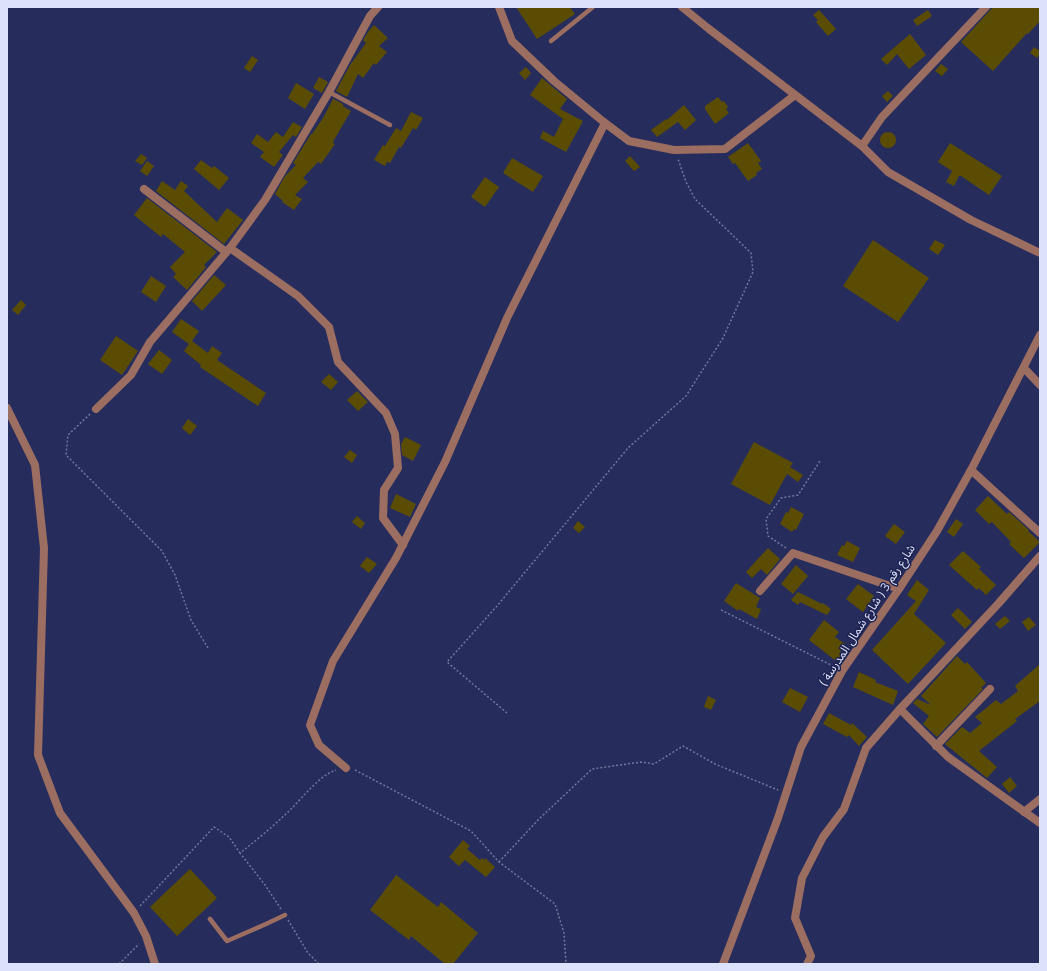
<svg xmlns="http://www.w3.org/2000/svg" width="1047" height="971" font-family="'Open Sans','Noto Sans Arabic',sans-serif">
  <rect width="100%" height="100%" fill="#262d5c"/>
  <g fill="#5b4c04">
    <polygon points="516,7 570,7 575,14 537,39"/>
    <polygon points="993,7 1040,7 1040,21 1028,34 1027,33 993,71 961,42"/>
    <polygon points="819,10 836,29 828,36 816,22 818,20 813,15"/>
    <polygon points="928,10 932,16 917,26 913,20"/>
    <polygon points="374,25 388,38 379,46 387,52 376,65 374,63 363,78 358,74 347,97 336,91 350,65 366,43 363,40 368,32"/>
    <polygon points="910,34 926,55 909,69 897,54 887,65 881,59"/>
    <polygon points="1034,47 1040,51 1040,54 1037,58 1030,53"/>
    <polygon points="252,56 258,60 250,72 244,68"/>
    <polygon points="941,64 948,69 942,76 935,71"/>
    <polygon points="526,67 531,73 525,80 519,73"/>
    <polygon points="319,77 328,82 322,93 313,88"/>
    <polygon points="542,78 567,99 560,109 583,121 566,152 540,138 543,131 554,137 563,119 530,95"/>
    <polygon points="296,83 314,94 305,109 288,98"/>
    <polygon points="888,91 893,96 887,102 882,96"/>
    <polygon points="718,97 722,102 724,101 728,107 726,109 729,113 715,124 705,109 705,106"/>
    <polygon points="332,98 343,104 343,106 351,111 334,140 333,143 335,144 321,164 318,162 303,178 308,182 295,195 302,199 294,210 282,202 283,201 275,194 285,176 296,165 293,163 311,134 312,134 323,118 333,99"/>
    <polygon points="684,105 696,120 685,130 678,122 657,137 651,130 666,119 667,120"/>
    <polygon points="411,112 423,118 416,130 413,128 401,148 399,147 390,163 387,162 385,166 374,160 383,145 385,146 396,128 401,131"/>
    <polygon points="293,122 302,127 296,137 293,135 279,152 283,155 274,167 260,157 264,152 251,143 257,134 268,142 276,132 283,137"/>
    <circle cx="888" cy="140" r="8"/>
    <polygon points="748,143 761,161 758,163 762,169 756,173 757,175 748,181 735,163 733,164 728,157"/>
    <polygon points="950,143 1002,176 989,195 961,176 959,176 954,186 946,182 952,171 938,162"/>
    <polygon points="141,154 147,158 142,165 135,161"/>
    <polygon points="630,156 640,167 634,171 625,161"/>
    <polygon points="512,158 543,176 533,192 503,173"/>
    <polygon points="201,160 212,168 214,166 229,178 219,190 194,169"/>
    <polygon points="147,161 154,166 147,176 140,171"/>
    <polygon points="485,177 499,187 485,207 471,197"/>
    <polygon points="162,181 175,190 181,181 188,186 184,191 217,222 227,208 243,220 224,244 156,191"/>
    <polygon points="147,198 217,252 204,265 206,267 187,290 173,277 176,274 170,267 185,252 163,234 161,237 134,215"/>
    <polygon points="873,240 929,278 898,322 843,286"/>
    <polygon points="935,240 945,245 938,255 929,249"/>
    <polygon points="214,275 226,285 202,311 192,301"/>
    <polygon points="151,276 166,286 156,302 141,292"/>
    <polygon points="21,300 26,305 18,315 12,310"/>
    <polygon points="181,319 199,331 192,341 208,353 212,346 222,353 217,360 266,393 258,406 200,367 201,365 184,351 189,344 172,332"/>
    <polygon points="116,336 138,351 122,375 100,360"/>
    <polygon points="159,350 172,360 162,374 148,364"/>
    <polygon points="329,374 338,382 331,390 321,382"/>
    <polygon points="357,391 368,402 358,411 347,400"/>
    <polygon points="188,419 197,426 190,435 182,428"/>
    <polygon points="405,437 421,445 413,461 402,455 401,444"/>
    <polygon points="754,442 793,463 790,467 803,475 798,482 787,474 770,505 731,484"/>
    <polygon points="350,450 357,455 352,463 344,457"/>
    <polygon points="396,494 416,504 410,517 390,508"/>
    <polygon points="988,496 1007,514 1009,512 1029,530 1028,531 1040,542 1024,558 1009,544 1011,542 992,522 989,524 975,510"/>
    <polygon points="791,507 804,514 796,530 794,529 792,532 780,524 786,512 788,513"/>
    <polygon points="357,516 365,523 361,529 352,522"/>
    <polygon points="956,519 963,524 954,537 947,532"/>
    <polygon points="578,521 585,527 579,533 573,528"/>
    <polygon points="894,524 905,532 896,544 885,536"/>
    <polygon points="847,541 860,548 853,562 837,555 842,545 844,546"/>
    <polygon points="768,548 780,559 767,575 761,569 752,578 746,572"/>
    <polygon points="963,551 981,567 979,569 996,585 986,595 979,588 977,590 949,565"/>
    <polygon points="367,557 377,564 369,573 360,566"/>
    <polygon points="796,565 808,576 793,594 781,584"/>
    <polygon points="917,580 929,590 914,614 946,643 908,684 872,650 916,601 907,595"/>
    <polygon points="736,583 760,598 756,607 761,609 757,619 739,609 738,611 724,601"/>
    <polygon points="858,584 874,596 863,612 846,599"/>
    <polygon points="798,592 822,604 823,603 831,609 827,615 800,602 798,605 791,600"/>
    <polygon points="958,608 972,622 965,629 951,615"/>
    <polygon points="1005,616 1010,621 1000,629 995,624"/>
    <polygon points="1029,617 1036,625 1028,631 1022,622"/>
    <polygon points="824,620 839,632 835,637 845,644 839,654 841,655 836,661 809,640"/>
    <polygon points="957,656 965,664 967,662 986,683 981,688 983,689 937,737 923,724 929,716 913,703 917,699 931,705 921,696"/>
    <polygon points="1040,664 1040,701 1015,719 1017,721 979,751 997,767 987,778 945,744 962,727 970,733 982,723 975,717 996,700 1001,704 1018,691 1015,686"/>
    <polygon points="859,672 876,680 875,682 898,691 893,705 853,687"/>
    <polygon points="790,688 808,697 800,712 782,702"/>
    <polygon points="708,696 716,700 711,710 704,707"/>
    <polygon points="829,713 851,725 852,723 867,737 859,746 849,735 847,737 823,724"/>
    <polygon points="1010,777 1017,786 1009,793 1002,784"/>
    <polygon points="463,840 470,846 467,849 480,860 482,858 484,860 485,858 495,867 486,877 465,860 459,866 449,857"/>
    <polygon points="190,869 217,898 177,936 150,907"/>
    <polygon points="396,875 438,907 441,902 478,933 453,964 445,964 411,936 409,940 370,910"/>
  </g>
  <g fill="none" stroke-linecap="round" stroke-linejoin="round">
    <g stroke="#71779d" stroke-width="1.5" stroke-dasharray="2 2" stroke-linecap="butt">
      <polyline points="90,414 68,435 66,455 162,551 175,575 191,620 208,648"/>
      <polyline points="786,548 768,536 766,519 781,498 798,495 820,461"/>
      <polyline points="721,610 835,667"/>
      <polyline points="507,713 447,662 497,606 628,448 686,396 723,338 753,272 751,253 695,199 686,182 678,159"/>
      <polyline points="355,770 471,831 499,862 555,904 564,933 566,964"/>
      <polyline points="499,862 538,820 592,769 641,762 654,764 683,746 715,764 778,790"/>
      <polyline points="140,906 214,827 229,837 240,853"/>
      <path d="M281,909L265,885L240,853C258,839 276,824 292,808C304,796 320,775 336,770"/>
      <polyline points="288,920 308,953 319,964"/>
      <polyline points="119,964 139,944"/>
    </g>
    <g stroke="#9c6d61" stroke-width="4.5">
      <polyline points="551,41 593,7"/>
      <polyline points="329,92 390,125"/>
      <polyline points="210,919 227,941 266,924 285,915"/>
    </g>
    <g stroke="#9c6d61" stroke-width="8">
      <polyline points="682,7 709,29 862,146 888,172 971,220 1040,253"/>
      <polyline points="605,123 629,141 674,150 725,149 795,95"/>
      <polyline points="862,146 882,117 986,7"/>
      <polyline points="144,189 226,252"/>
      <polyline points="230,248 298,296 329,327 338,362 386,413 395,434 398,468 384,490 383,518 403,545"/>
      <polyline points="7,408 35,465 44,548 38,755 60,813 134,913 146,936 155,964"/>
      <polyline points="96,409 131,375 150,342 230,248 265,200 329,92 370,16 378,7"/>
      <polyline points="971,470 1040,533"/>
      <polyline points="760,591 793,553 899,589"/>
      <polyline points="900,709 948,757 1040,823"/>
      <polyline points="936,746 990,689"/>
      <polyline points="346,768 319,745 310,725 333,661 396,558 445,462 507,318 605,123 554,81 512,41 499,7"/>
      <polyline points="1024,812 1040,799"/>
      <polyline points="807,964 811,956 795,918 802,878 823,837 844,809 866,748 900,709 998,604 1040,556"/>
    </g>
    <g stroke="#9c6d61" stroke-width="8">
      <polyline points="1024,368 1040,385"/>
      <polyline points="723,964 778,818 801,747 842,671 899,589 937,531 971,470 1040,335"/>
    </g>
  </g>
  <g text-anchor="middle" stroke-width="3" stroke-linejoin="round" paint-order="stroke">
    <g font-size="12" fill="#dde2fb" stroke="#1d2250">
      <text transform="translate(867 615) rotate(-57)" y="4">شارع رقم 3 ( شارع شمال المدرسة )</text>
    </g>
  </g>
  <rect width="1047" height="971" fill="none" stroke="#dde2fb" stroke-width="16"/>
</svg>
